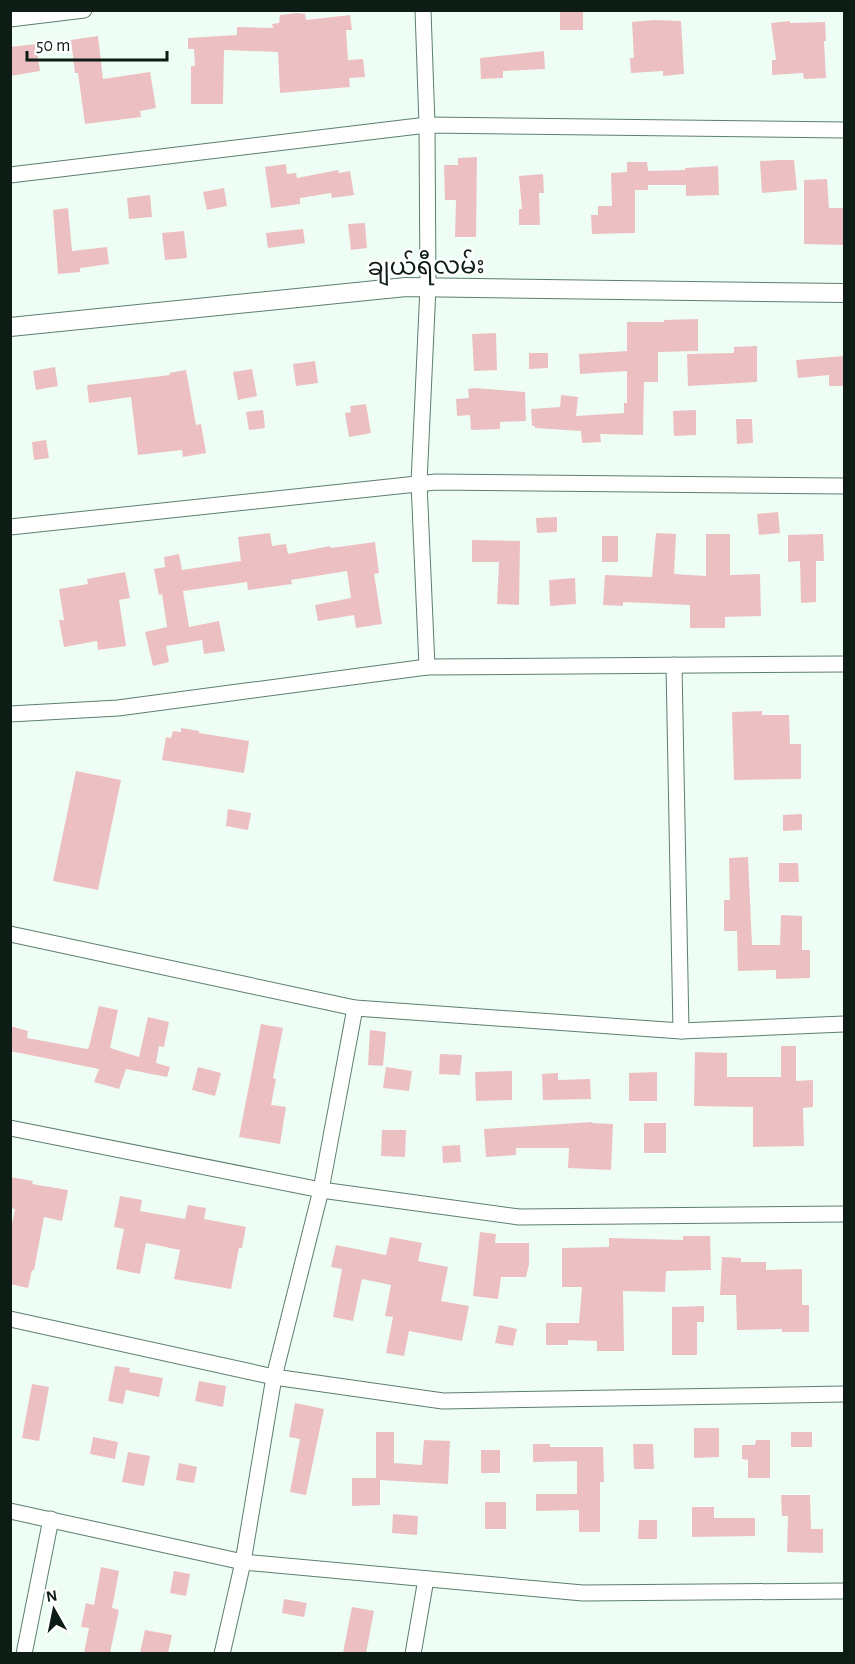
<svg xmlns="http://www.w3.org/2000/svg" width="855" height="1664" font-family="'Alegreya Sans','Noto Sans Myanmar',sans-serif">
  <rect width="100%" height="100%" fill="#eefef5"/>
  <g fill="#ecc0c2">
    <rect x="560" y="11" width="23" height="19"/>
    <polygon points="297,13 305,14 306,20 350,15 352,30 346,30 348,60 363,59 365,77 349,78 350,87 280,93 278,52 224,50 223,104 191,104 191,66 195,66 194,49 188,49 188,38 237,35 237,27 273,28 272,24 279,23 280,15"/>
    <polygon points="654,20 681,21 684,74 663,76 663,71 631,73 630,58 634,58 632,22"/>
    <polygon points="790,21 790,23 825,22 826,41 824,41 826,78 804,79 803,73 772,75 772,60 776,60 771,23"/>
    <polygon points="98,36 103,79 150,72 156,108 140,111 141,117 85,124 78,73 75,73 71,40"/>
    <polygon points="36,44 40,71 10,76 10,47"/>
    <polygon points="544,51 545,69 503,71 503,78 481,79 480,58"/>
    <polygon points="477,157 476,237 455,237 456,200 445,200 444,165 458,165 458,158"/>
    <polygon points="781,160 794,160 797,190 762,193 760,161"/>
    <polygon points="627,162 647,162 648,171 685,170 685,168 718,166 719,195 686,196 686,185 648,185 648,190 635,190 635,233 592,234 591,215 598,215 598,206 612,206 611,173 627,172"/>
    <polygon points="286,164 287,174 296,173 297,178 338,170 339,173 350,171 354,195 332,198 331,193 300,198 300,204 271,208 265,167"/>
    <polygon points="543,174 544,193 539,193 540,225 519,225 519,209 522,209 519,176"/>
    <polygon points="827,179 829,208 844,208 844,245 804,244 804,180"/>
    <polygon points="224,188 227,206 207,210 203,192"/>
    <polygon points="150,195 152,217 129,219 127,198"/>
    <polygon points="68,208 72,251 107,247 109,264 80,268 80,272 58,274 53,210"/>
    <polygon points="365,223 367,248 351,250 348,224"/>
    <polygon points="303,229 305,243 268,248 266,233"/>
    <polygon points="184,231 187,258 165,260 162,233"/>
    <polygon points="698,319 698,351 658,352 658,382 644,382 643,435 600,434 601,442 582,443 581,431 535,428 535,426 532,426 531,409 560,407 561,395 578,397 576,416 624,413 624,403 627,403 627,371 580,374 579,354 627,351 627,322 664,322 664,320"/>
    <polygon points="496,333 497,370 474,371 472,334"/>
    <polygon points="757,346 757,382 688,386 687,354 734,353 734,347"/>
    <polygon points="529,353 548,353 548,368 529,369"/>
    <polygon points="844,356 844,386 829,386 829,375 798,378 796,360"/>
    <polygon points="315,361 318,383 296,386 293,364"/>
    <polygon points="55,367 58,386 36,390 33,371"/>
    <polygon points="252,369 257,396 238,400 233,372"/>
    <polygon points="186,370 196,425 201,424 206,453 183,457 182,450 138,455 131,397 89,403 87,385 170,375 169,373"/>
    <polygon points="474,388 525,392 526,421 500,422 500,429 471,430 470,415 457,416 456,399 469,398 468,389"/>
    <polygon points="366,404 371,433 349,437 345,413 351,412 350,406"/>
    <polygon points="263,410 265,428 249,430 246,412"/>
    <polygon points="696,410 696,435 674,436 673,411"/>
    <polygon points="736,419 752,419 753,443 737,444"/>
    <polygon points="46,440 49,458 34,460 32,442"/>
    <polygon points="778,512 780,533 759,535 757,514"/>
    <polygon points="557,517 557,532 537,533 536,518"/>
    <polygon points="270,533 272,546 286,544 288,554 330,546 331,548 375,542 379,573 374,574 382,624 356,628 354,615 318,621 315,605 351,598 347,571 291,580 292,584 248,590 247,582 183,591 189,627 219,621 225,651 204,654 202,640 166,646 169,662 153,666 145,632 167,627 162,594 159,595 154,569 165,567 164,557 179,554 182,570 241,561 238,537"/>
    <polygon points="656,533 676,534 674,574 706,576 706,534 730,534 730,575 760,574 761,616 725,617 725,628 690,628 690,605 623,602 623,606 603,605 605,575 652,577"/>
    <polygon points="823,534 824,561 816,561 816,602 801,603 800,561 788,562 788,535"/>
    <rect x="602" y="536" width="16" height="26"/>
    <polygon points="472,540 520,541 519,605 497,604 499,562 472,562"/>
    <polygon points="125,572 130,598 119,600 126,646 98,650 97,641 64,647 59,620 64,620 59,589 88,584 87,579"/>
    <polygon points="575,578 576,604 550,606 549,580"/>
    <polygon points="762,711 762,715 789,715 790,744 801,744 801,779 734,780 732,712"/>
    <polygon points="181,728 199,731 199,733 249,741 244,773 162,760 166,737 171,738 173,731 181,732"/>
    <polygon points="76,771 121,780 98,890 53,881"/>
    <polygon points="228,809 251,813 248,830 226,826"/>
    <polygon points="802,814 802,830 783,831 783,815"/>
    <polygon points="748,857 752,945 780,945 781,915 802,916 802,950 810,950 810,978 776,979 776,970 738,971 737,931 724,931 724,900 730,900 729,858"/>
    <polygon points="779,863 798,863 799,882 779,882"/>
    <polygon points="99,1006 118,1010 110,1048 139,1057 148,1017 169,1022 164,1047 159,1046 156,1063 170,1067 167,1077 126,1069 119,1089 94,1082 99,1069 10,1051 10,1026 28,1031 27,1038 87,1049 89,1047"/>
    <polygon points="261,1024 283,1028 273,1078 276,1079 271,1105 286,1107 280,1144 239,1137"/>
    <polygon points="370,1030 386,1032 383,1066 368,1065"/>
    <polygon points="781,1046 796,1046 796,1081 813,1080 813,1107 803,1108 804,1146 753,1147 753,1107 694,1106 695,1052 727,1053 727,1077 781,1077"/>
    <polygon points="440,1054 462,1055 460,1075 439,1074"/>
    <polygon points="198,1067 221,1073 215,1096 192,1090"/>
    <polygon points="386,1067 412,1071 409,1091 383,1088"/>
    <polygon points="512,1071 512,1100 476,1101 475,1072"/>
    <polygon points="657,1072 657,1101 629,1101 629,1073"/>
    <polygon points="558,1073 558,1080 590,1079 591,1099 543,1100 542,1074"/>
    <polygon points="592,1122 592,1123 613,1124 611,1170 568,1168 569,1148 516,1148 516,1155 486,1157 484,1129"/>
    <rect x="644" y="1123" width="22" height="30"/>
    <polygon points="382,1130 406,1130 405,1157 381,1156"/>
    <polygon points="460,1145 461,1162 443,1163 442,1146"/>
    <polygon points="10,1177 33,1181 32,1184 68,1190 62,1221 44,1217 34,1270 32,1270 28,1288 10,1284 10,1234 15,1209 10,1208"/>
    <polygon points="120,1196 142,1200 140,1211 185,1219 188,1205 206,1208 204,1219 246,1227 242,1248 239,1248 231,1289 174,1279 180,1250 146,1243 140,1274 116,1269 124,1229 114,1227"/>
    <polygon points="480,1232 496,1234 495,1243 529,1243 529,1264 526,1277 501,1277 498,1299 473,1296"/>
    <polygon points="683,1236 710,1236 711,1270 666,1271 665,1292 623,1291 624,1351 597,1351 597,1341 568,1340 568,1345 546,1345 546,1323 579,1323 582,1287 562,1287 562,1248 609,1247 609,1238 683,1240"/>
    <polygon points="390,1237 422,1243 418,1261 448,1267 441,1301 469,1306 462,1341 409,1331 404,1356 386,1353 393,1317 385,1316 391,1285 362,1279 353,1321 333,1317 342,1269 331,1267 336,1245 386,1255"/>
    <polygon points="722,1257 741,1258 741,1262 766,1262 766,1270 802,1269 802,1305 809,1305 809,1332 782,1332 782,1329 737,1330 736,1295 720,1295"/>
    <polygon points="704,1306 704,1322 697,1322 697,1355 672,1355 672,1307"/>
    <polygon points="499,1325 517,1329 513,1346 495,1343"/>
    <polygon points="115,1366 130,1368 129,1372 163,1378 159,1397 126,1390 123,1404 108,1401"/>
    <polygon points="199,1381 226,1386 223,1407 195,1401"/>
    <polygon points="32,1384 49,1387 39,1441 22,1438"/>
    <polygon points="295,1403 324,1409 306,1495 290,1492 300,1439 289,1437"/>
    <polygon points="694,1428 719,1428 719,1457 694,1458"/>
    <polygon points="376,1432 394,1432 394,1463 422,1465 424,1440 450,1441 448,1484 380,1480 380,1505 352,1506 352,1478 376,1478"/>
    <rect x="791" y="1432" width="21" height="15"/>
    <polygon points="93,1437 118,1442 115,1459 90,1454"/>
    <polygon points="756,1440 770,1440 770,1478 748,1478 748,1460 742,1459 742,1445 755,1445"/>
    <polygon points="533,1444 550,1444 550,1447 603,1447 604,1482 600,1482 600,1532 579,1532 579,1510 536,1511 536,1494 577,1494 577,1461 533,1462"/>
    <polygon points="633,1444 653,1444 654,1469 634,1469"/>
    <rect x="481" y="1450" width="19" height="23"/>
    <polygon points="128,1452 150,1456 144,1486 122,1482"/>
    <polygon points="179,1463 197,1467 194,1483 176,1480"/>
    <polygon points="781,1495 810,1495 811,1529 823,1529 823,1553 787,1552 788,1516 782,1516"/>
    <rect x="485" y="1502" width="21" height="27"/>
    <polygon points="692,1507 714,1507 714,1518 755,1518 755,1536 692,1537"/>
    <polygon points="393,1514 418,1516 417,1535 392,1533"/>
    <polygon points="639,1520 657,1520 657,1539 638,1539"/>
    <polygon points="101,1567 119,1571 112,1608 119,1610 110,1653 84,1653 89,1628 81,1627 86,1603 94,1605"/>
    <polygon points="174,1571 190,1574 186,1596 170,1593"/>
    <polygon points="284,1599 307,1603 304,1617 282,1613"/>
    <polygon points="352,1607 374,1611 366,1653 343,1653"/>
    <polygon points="145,1630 172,1635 168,1653 140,1653"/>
  </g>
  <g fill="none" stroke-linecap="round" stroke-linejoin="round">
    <g stroke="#5c7f6d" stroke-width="17">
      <g id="minor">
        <polyline points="423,10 427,125 428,287 419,483 427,667"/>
        <polyline points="10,19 84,10"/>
        <polyline points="10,175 427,125 844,130"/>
        <polyline points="10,527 436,482 844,486"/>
        <polyline points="674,665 681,1031"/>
        <polyline points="10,714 118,708 427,667 844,664"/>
        <polyline points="10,934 355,1008 681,1031 844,1024"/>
        <polyline points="10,1128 321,1190 519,1217 844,1214"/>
        <polyline points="10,1319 274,1377 443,1401 844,1394"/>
        <polyline points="10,1511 243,1562 583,1593 844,1591"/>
        <polyline points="24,1654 51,1519"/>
        <polyline points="222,1654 243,1562 274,1377 321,1190 355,1008"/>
        <polyline points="413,1654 426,1579"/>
      </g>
    </g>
    <g stroke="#5c7f6d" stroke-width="20">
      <polyline id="tertiary" points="10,327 406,287 844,293"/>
    </g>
    <use href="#minor" stroke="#fff" stroke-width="15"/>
    <use href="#tertiary" stroke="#fff" stroke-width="18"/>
  </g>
  <g text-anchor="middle" stroke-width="4.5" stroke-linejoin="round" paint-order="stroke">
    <g font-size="24" fill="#0d1c15" stroke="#fff">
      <text transform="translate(426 266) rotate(-1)" y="8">ချယ်ရီလမ်း</text>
    </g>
  </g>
  <rect width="855" height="1664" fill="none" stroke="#0d1c15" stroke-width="24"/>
  <g transform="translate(54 1610) rotate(351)" stroke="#ffffff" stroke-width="4.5" paint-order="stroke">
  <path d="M0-4.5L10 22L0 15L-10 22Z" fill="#0d1c15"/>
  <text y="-9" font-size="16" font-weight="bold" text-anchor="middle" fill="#0d1c15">N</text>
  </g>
  <path d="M27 51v9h140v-9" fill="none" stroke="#0d1c15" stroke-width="3"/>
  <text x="36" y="51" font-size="18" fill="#0d1c15" stroke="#ffffff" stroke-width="4.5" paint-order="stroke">50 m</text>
</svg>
